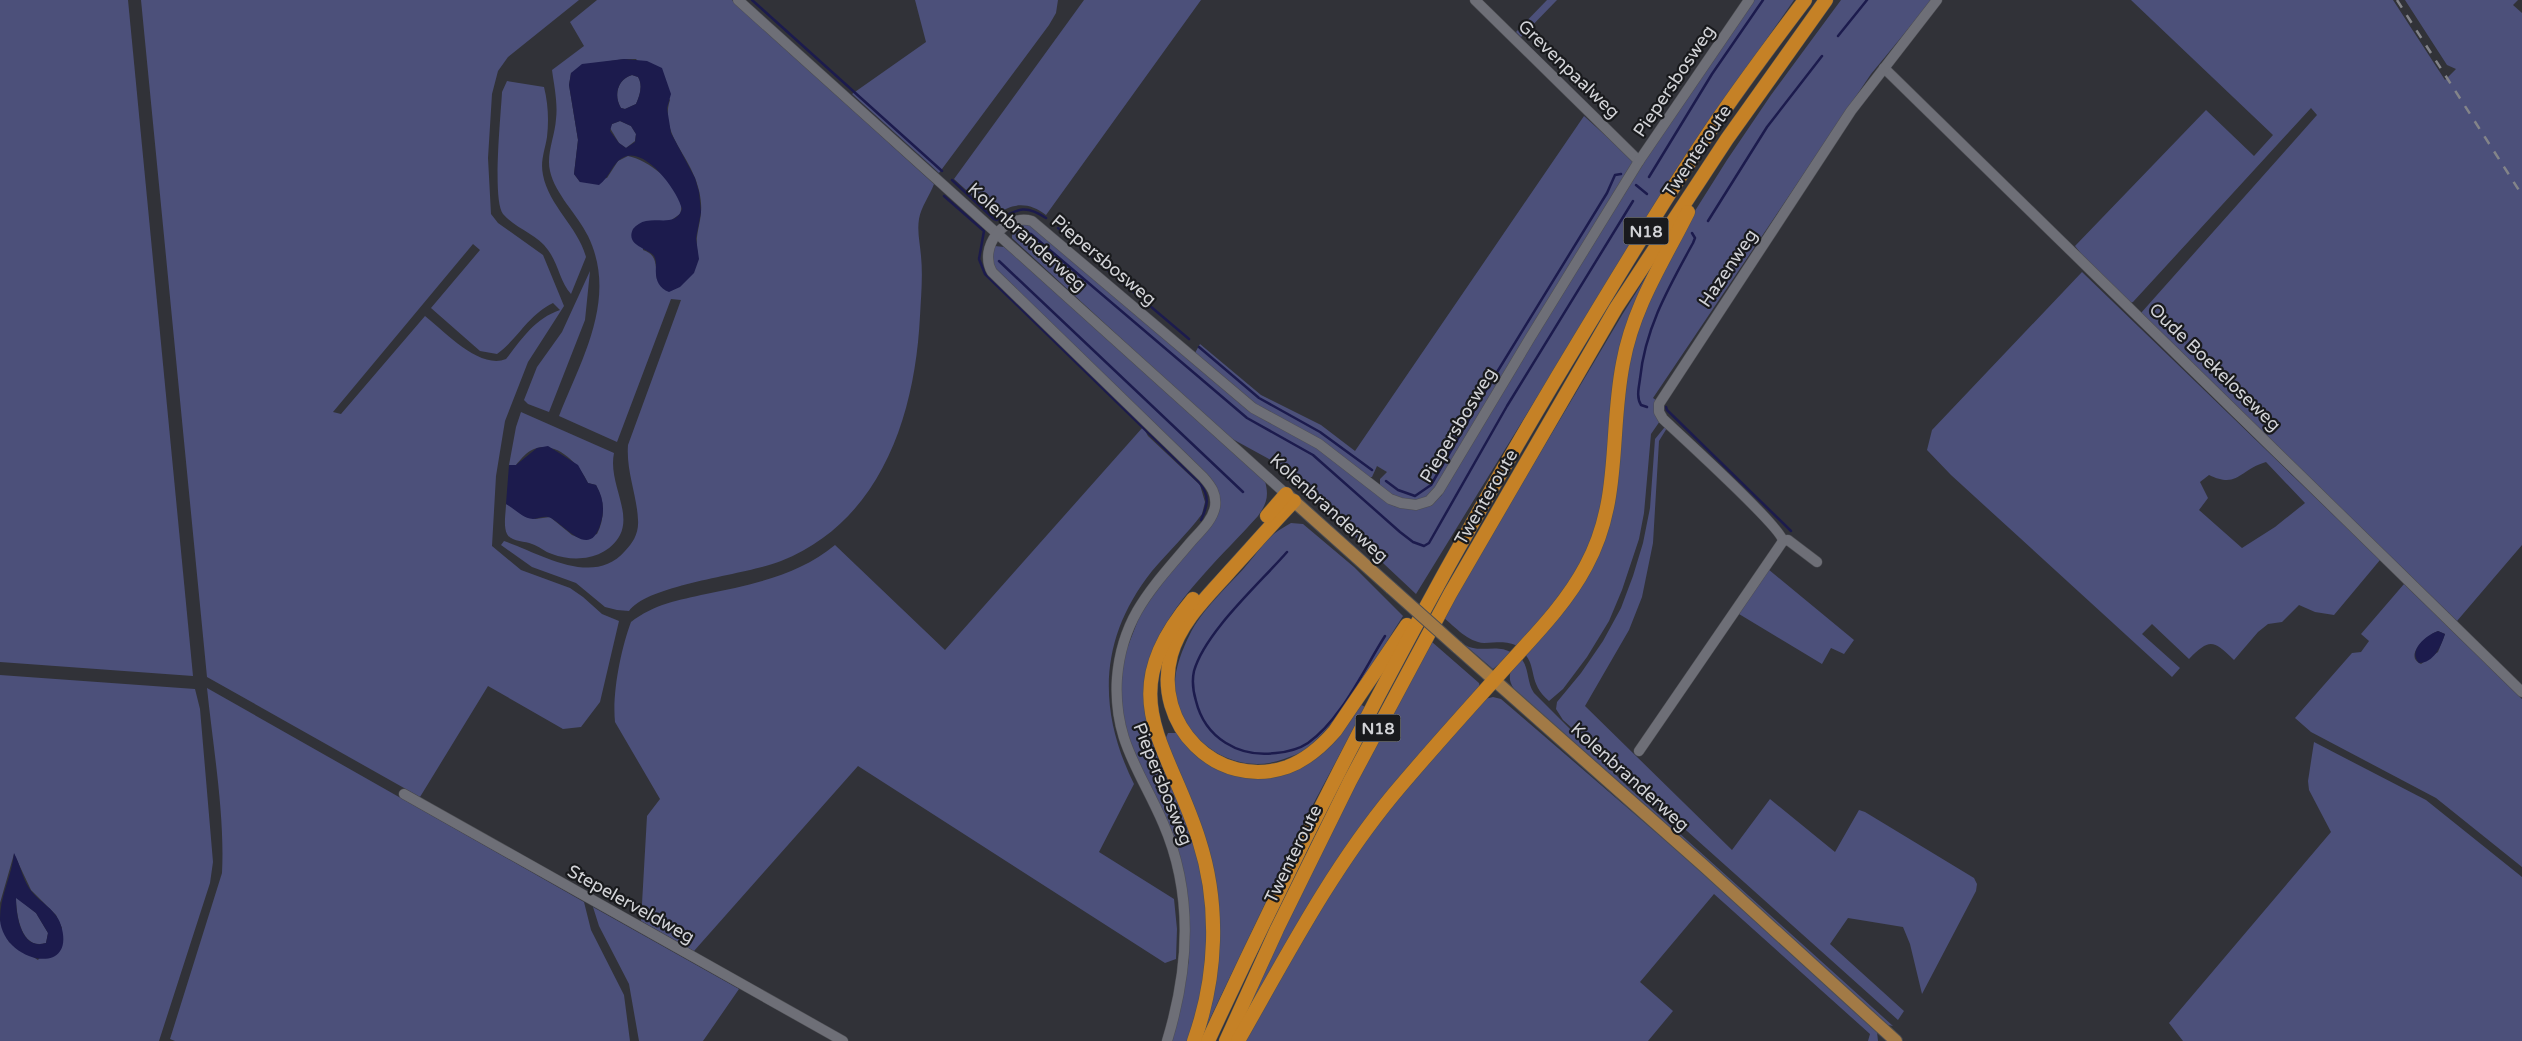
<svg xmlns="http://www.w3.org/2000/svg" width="2522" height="1041" font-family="'Varela Round',sans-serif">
  <rect width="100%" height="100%" fill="#313238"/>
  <g fill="#4c507a" fill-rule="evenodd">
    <polygon points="0,0 128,0 193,676 0,662"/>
    <path d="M141,0H579L508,57L498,71L492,94L488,158L491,214L498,223L543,255L564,306L528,362L505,421L496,476L492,546L521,570L570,588L583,597L602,614L619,621L600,702L581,727L563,729L488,686L420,797L207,677ZM473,244L480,250L431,308L480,351L497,354C519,338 527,316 553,303L560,310C534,319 522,339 506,359C480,370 444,331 425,316L341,414L333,412Z"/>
    <path d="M597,0H732L934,184C930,195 921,207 919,219C917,232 920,243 921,256C923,276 921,297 920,316C915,416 881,521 781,561C746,575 648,584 629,611L617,610L605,607L576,583L532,567L501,545L504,541C540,553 593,588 625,551C633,543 639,533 638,520C637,495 626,471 628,445L681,300L671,299L617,442L559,416C582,358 618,298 588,236C577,214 555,194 550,171C546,154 555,136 556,119C558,103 554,85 552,70L584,46L570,22ZM624,59H636L670,100C660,130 685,151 695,178C699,188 702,201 701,212C700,227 694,238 698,254L657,279C655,265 658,255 643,250L647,221H670L680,214C689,190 649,160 628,156L618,161L607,178L580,182L574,174L578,140L569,85L571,73L598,63Z"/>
    <polygon points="915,0 1058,0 1056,13 1049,25 939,173 852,94 926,42"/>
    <path d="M1084,0H1201L1046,215C1029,202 1012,202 995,216L954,179Z"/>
    <polygon points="1547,0 1557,0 1521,37 1516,32"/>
    <polygon points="1754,0 1794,0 1688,152 1416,594 1284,470 1269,459 1227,436 1012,238 1012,228 1015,224 1032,225 1191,358 1315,446 1381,498 1394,506 1408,509 1420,509 1441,496 1531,342 1643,163"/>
    <path d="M1841,0H1932L1871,74L1653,398L1656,400L1654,405L1660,421L1651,434L1644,513L1639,539L1622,590L1609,621L1587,657L1563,689L1549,701C1527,682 1538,667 1523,652L1588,567L1638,321L1688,222L1727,160L1771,95Z"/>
    <polygon points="2131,0 2393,0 2445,80 2456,69 2447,65 2405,0 2518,0 2513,5 2522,13 2522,545 2457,621 2141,313 2317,115 2311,108 2133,302 2130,303 2086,260 2075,246 2206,110 2254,156 2273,135"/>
    <path d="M632,75L638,77C643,85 640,95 636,104L625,109L621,108C613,95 618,79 632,75Z"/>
    <path d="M507,81L544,87C548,103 549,120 547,137C545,150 540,161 543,175C549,206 578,227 586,257L571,294C560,282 558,263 548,250C537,234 516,229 503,214C492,200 501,114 502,92Z"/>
    <path d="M1584,116L1628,156L1634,164L1442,481C1437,486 1431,496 1425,499C1411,507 1390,494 1380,486V479L1387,472L1377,466L1372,477H1367L1261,410L1195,353L1200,344L1261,395L1321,425L1355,451Z"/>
    <polygon points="620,121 631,126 636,134 635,141 626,148 619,143 610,128 612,124"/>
    <path d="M1679,224L1633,312L1603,512L1579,570L1519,647C1506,640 1498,643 1484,643C1468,642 1455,627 1443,617L1622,315Z"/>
    <path d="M995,246L1004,247L1022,261L1265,481C1269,496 1267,503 1258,516C1223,555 1179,594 1156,642C1139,679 1145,728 1160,764C1165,775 1172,786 1177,798C1190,831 1202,867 1207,903C1210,925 1209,953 1207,975C1205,997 1195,1020 1190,1041H1170L1181,1005L1189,959L1188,917L1184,884L1123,728L1120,680L1124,656L1140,615L1150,598L1215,516L1209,476L998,272L993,266L992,249Z"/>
    <polygon points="590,271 585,320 549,412 528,404 524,400 537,367 562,332"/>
    <path d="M2082,272L2380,560L2334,615L2315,612L2299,605L2282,622L2268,624L2258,632L2234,660C2213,640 2210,638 2189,659L2152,624L2142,634L2180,668L2172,677L1951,475L1927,450L1932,430ZM2266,462L2305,503L2275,527L2242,548L2199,510L2208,498L2200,482L2209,475C2238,489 2239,470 2266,462Z"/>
    <path d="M521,412L614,453C608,482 632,511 620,535C607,559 576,563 552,554C545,552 539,546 532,544C525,541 511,542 507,534C503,526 506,512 506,504L535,519L550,517L572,535L582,539L597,534C605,518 605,501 596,485L588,483C579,463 553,437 530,451C525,454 520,460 516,465H509L516,427Z"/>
    <path d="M1143,427L1148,436L1200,485L1205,502L1202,514C1187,534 1168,552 1152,571C1099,638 1097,709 1134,784L1099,852L1174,899L1177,929L1176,959L1165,963L858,766L694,951L641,921L647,816L660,799L615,722C612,693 621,649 631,622C654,604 679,600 706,594C751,585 799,575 835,545L945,650Z"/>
    <polygon points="1664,428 1667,428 1659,441 1653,543 1642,597 1629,630 1585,706 1732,850 1770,799 1835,852 1859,810 1865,812 1974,878 1977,884 1976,891 1922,994 1910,944 1903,927 1848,918 1830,944 1904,1011 1898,1020 1563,720 1556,709 1557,702 1581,673 1603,641 1621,608 1633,576 1643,543 1650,508 1655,439"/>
    <path d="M1291,523L1303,524L1354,567L1403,616C1375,659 1344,718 1305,750C1299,754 1291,756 1284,759C1234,778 1179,740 1175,688C1174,670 1182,650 1190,634C1201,611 1228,586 1245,567C1255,556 1264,542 1275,533C1280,529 1286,526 1291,523Z"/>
    <polygon points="1768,569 1854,640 1844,654 1831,648 1822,664 1739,614"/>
    <path d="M2404,584L2522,699V867L2436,798L2311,732L2295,718L2352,653L2361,652L2369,641L2361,634ZM2438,631L2445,634L2438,652L2421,664C2403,656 2427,635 2438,631Z"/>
    <path d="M1432,642L1479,683L1480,688L1396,784L1236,1038C1287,902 1363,770 1432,642Z"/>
    <path d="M1465,645C1480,654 1497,643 1512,653L1493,669Z"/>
    <path d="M1520,657C1530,668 1526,681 1534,693L1627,786L1893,1026L1888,1025L1514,689C1505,676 1512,668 1520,657Z"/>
    <polygon points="0,675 195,689 200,709 213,862 210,883 159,1041 0,1041 0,920 9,942 38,960 62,928 56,915 31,890 14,854 0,903"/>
    <path d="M207,688L584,902L591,930L624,995L630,1041H175L170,1039L222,873C225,815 213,747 207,688Z"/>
    <polygon points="1493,697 1501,699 1695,866 1877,1032 1878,1041 1868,1041 1870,1034 1714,894 1640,982 1673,1011 1648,1041 1242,1041 1361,840 1481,700"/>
    <polygon points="1360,704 1365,707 1309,812 1207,1025 1205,1023 1217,922 1165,740 1168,733 1178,733 1218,766 1291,771"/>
    <polygon points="2314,742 2426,800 2522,877 2522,1041 2183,1041 2169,1023 2331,832 2309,790 2308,781"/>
    <path d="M16,897L36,913L48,933L46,943C21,951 16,914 16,897Z"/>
    <polygon points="593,907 739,989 703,1041 639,1041 629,984 599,926"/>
  </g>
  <g fill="#1c1b4d" fill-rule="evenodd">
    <path d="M624,59L647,61L662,68L671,94L667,108L671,133L695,178L699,192L701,212L696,238L699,259L694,273L680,287L669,292C658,288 655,279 656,267C656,263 656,260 654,256C648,248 625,246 633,229C636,225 641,222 646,221C660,218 676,226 682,209C678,191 644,144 622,158C612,164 609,178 599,185L580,182L574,174L578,140L569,85L571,73L582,64ZM632,75L638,77C643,85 640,95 636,104L625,109L621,108C613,95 618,79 632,75ZM620,121L631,126L636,134L635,142L626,148L619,143L610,131L612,124Z"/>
    <path d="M548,446L578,465L588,483L596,485C603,497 605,509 601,522C590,564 562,520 548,517C543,516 538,519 533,519C522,518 515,509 506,504L509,465H516L537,448Z"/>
    <path d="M2438,631L2445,634C2441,647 2433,663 2419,663C2407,651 2426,635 2438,631Z"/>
    <path d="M14,853C20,864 22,877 29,888C39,903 58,909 62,929C74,978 2,961 0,919C0,895 12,876 14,853ZM16,898L36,913L48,933L46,943C21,951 16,915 16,898Z"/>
  </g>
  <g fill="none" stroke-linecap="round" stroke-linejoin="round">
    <g stroke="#1c1b4d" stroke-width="2.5">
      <polyline points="752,0 942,171"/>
      <polyline points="1838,36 1867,0"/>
      <polyline points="1649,177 1712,74 1763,0"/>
      <path d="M952,180L994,219L997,220C1018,209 1025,204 1046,218"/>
      <polyline points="1636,185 1647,194"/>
      <path d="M944,196L984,231L979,259L985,274L1199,482C1210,496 1208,505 1201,520"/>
      <polyline points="1708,221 1767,127 1822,56"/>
      <polyline points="1058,228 1189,339"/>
      <polyline points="1021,233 1031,234 1247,418 1313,455 1400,532 1413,542 1424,546 1429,543 1507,406 1633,201"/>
      <polyline points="999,261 1243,492"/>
      <polyline points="1199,347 1259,398 1320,432 1372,470"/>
      <path d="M1647,407L1641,405C1636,397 1639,387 1640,379C1645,328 1669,287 1693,243L1695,238L1692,233"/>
      <polyline points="1666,407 1667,410 1791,531"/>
      <polyline points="1386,481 1398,490 1415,496 1431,485 1483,395 1607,193 1615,175 1621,174"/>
      <path d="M1287,552C1260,583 1205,632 1194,671C1192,680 1193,691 1196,701C1205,738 1239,758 1276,753C1287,752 1299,749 1308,743C1341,720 1364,669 1385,636"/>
    </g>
    <g stroke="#4d4e53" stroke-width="11">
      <g id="minor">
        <polyline points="738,0 1286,494"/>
        <polyline points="1475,0 1639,161"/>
        <polyline points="1884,68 2522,692"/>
        <path d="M1783,541C1781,527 1680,435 1663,419L1659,412V404L1851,111L1937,0"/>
        <polyline points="1639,751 1783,541 1788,540 1817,562"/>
        <polyline points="404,794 843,1041"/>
        <path d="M1167,1041C1189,969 1194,894 1163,823C1140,770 1113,740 1117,678C1122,617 1152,588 1189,544C1198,533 1212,522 1215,507C1217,494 1211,486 1203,477L992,272C978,248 1004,213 1032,221L1253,408L1319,444L1390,499L1401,503L1416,505L1429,501L1439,490L1530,338L1639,161L1749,0"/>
      </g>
    </g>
    <g stroke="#4d4e53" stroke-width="14">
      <g id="major">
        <polyline points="1286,494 1391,588"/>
        <polyline points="1457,647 1704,866 1896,1041"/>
      </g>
    </g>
    <g stroke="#4d4e53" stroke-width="15">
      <g id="highway">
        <path d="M1294,501C1272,524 1251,548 1230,571C1208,596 1180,622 1171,655C1152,724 1217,791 1287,767C1306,760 1322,746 1335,731L1407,625"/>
        <polyline points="1267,516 1286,494"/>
        <path d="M1193,599C1110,698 1168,741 1199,840C1220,905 1217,977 1194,1041"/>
        <path d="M1208,1041C1312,816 1426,597 1553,384C1603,301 1652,218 1706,137C1737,90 1771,45 1805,0"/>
        <polyline points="1226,1041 1277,929 1350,781 1450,594 1616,308 1727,139 1826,0"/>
        <path d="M1238,1041C1286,957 1331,870 1393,795C1429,752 1467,710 1505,668C1534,636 1566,604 1586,566C1622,500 1609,433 1623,363C1633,307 1663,262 1688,212"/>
      </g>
    </g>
    <use href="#minor" stroke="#6e6f77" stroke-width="10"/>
    <use href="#major" stroke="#a27a46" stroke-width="12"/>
    <use href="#highway" stroke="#c58126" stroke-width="14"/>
    <polyline stroke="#838489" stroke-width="2.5" stroke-dasharray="9 9" stroke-linecap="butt" points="2397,0 2522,195"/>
    <g stroke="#4d4e53" stroke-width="14" stroke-linecap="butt">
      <polyline id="major-bridge" points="1391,588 1457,647"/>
    </g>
    <use href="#major-bridge" stroke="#a27a46" stroke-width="12"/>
  </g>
  <g text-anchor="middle" stroke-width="4.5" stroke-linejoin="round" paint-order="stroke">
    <g fill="#191a1d" stroke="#9a9c9f" stroke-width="1">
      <rect x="1623.5" y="217.5" width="45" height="27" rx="4"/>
      <rect x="1355.5" y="714.5" width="45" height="27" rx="4"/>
    </g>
    <g font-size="16" font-weight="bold" fill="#d2d3d7">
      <text x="1646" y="237">N18</text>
      <text x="1378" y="734">N18</text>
    </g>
    <g font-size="18" fill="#d2d3d7" stroke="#191a1d">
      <text transform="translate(1569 69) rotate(44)" y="6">Grevenpaalweg</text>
      <text transform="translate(1674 81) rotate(-56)" y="6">Piepersbosweg</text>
      <text transform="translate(1697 151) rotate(-56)" y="6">Twenteroute</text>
      <text transform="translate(1027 237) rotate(42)" y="6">Kolenbranderweg</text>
      <text transform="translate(1104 260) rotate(40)" y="6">Piepersbosweg</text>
      <text transform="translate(1728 268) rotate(-56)" y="6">Hazenweg</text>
      <text transform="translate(2215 367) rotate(44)" y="6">Oude Boekeloseweg</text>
      <text transform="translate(1458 425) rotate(-59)" y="6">Piepersbosweg</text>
      <text transform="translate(1486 497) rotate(-60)" y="6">Twenteroute</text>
      <text transform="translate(1329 508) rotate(42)" y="6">Kolenbranderweg</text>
      <text transform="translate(1630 777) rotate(42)" y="6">Kolenbranderweg</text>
      <text transform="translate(1163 784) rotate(68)" y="6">Piepersbosweg</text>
      <text transform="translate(1293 854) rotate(-64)" y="6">Twenteroute</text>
      <text transform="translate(631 904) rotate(29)" y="6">Stepelerveldweg</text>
    </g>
  </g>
</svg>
